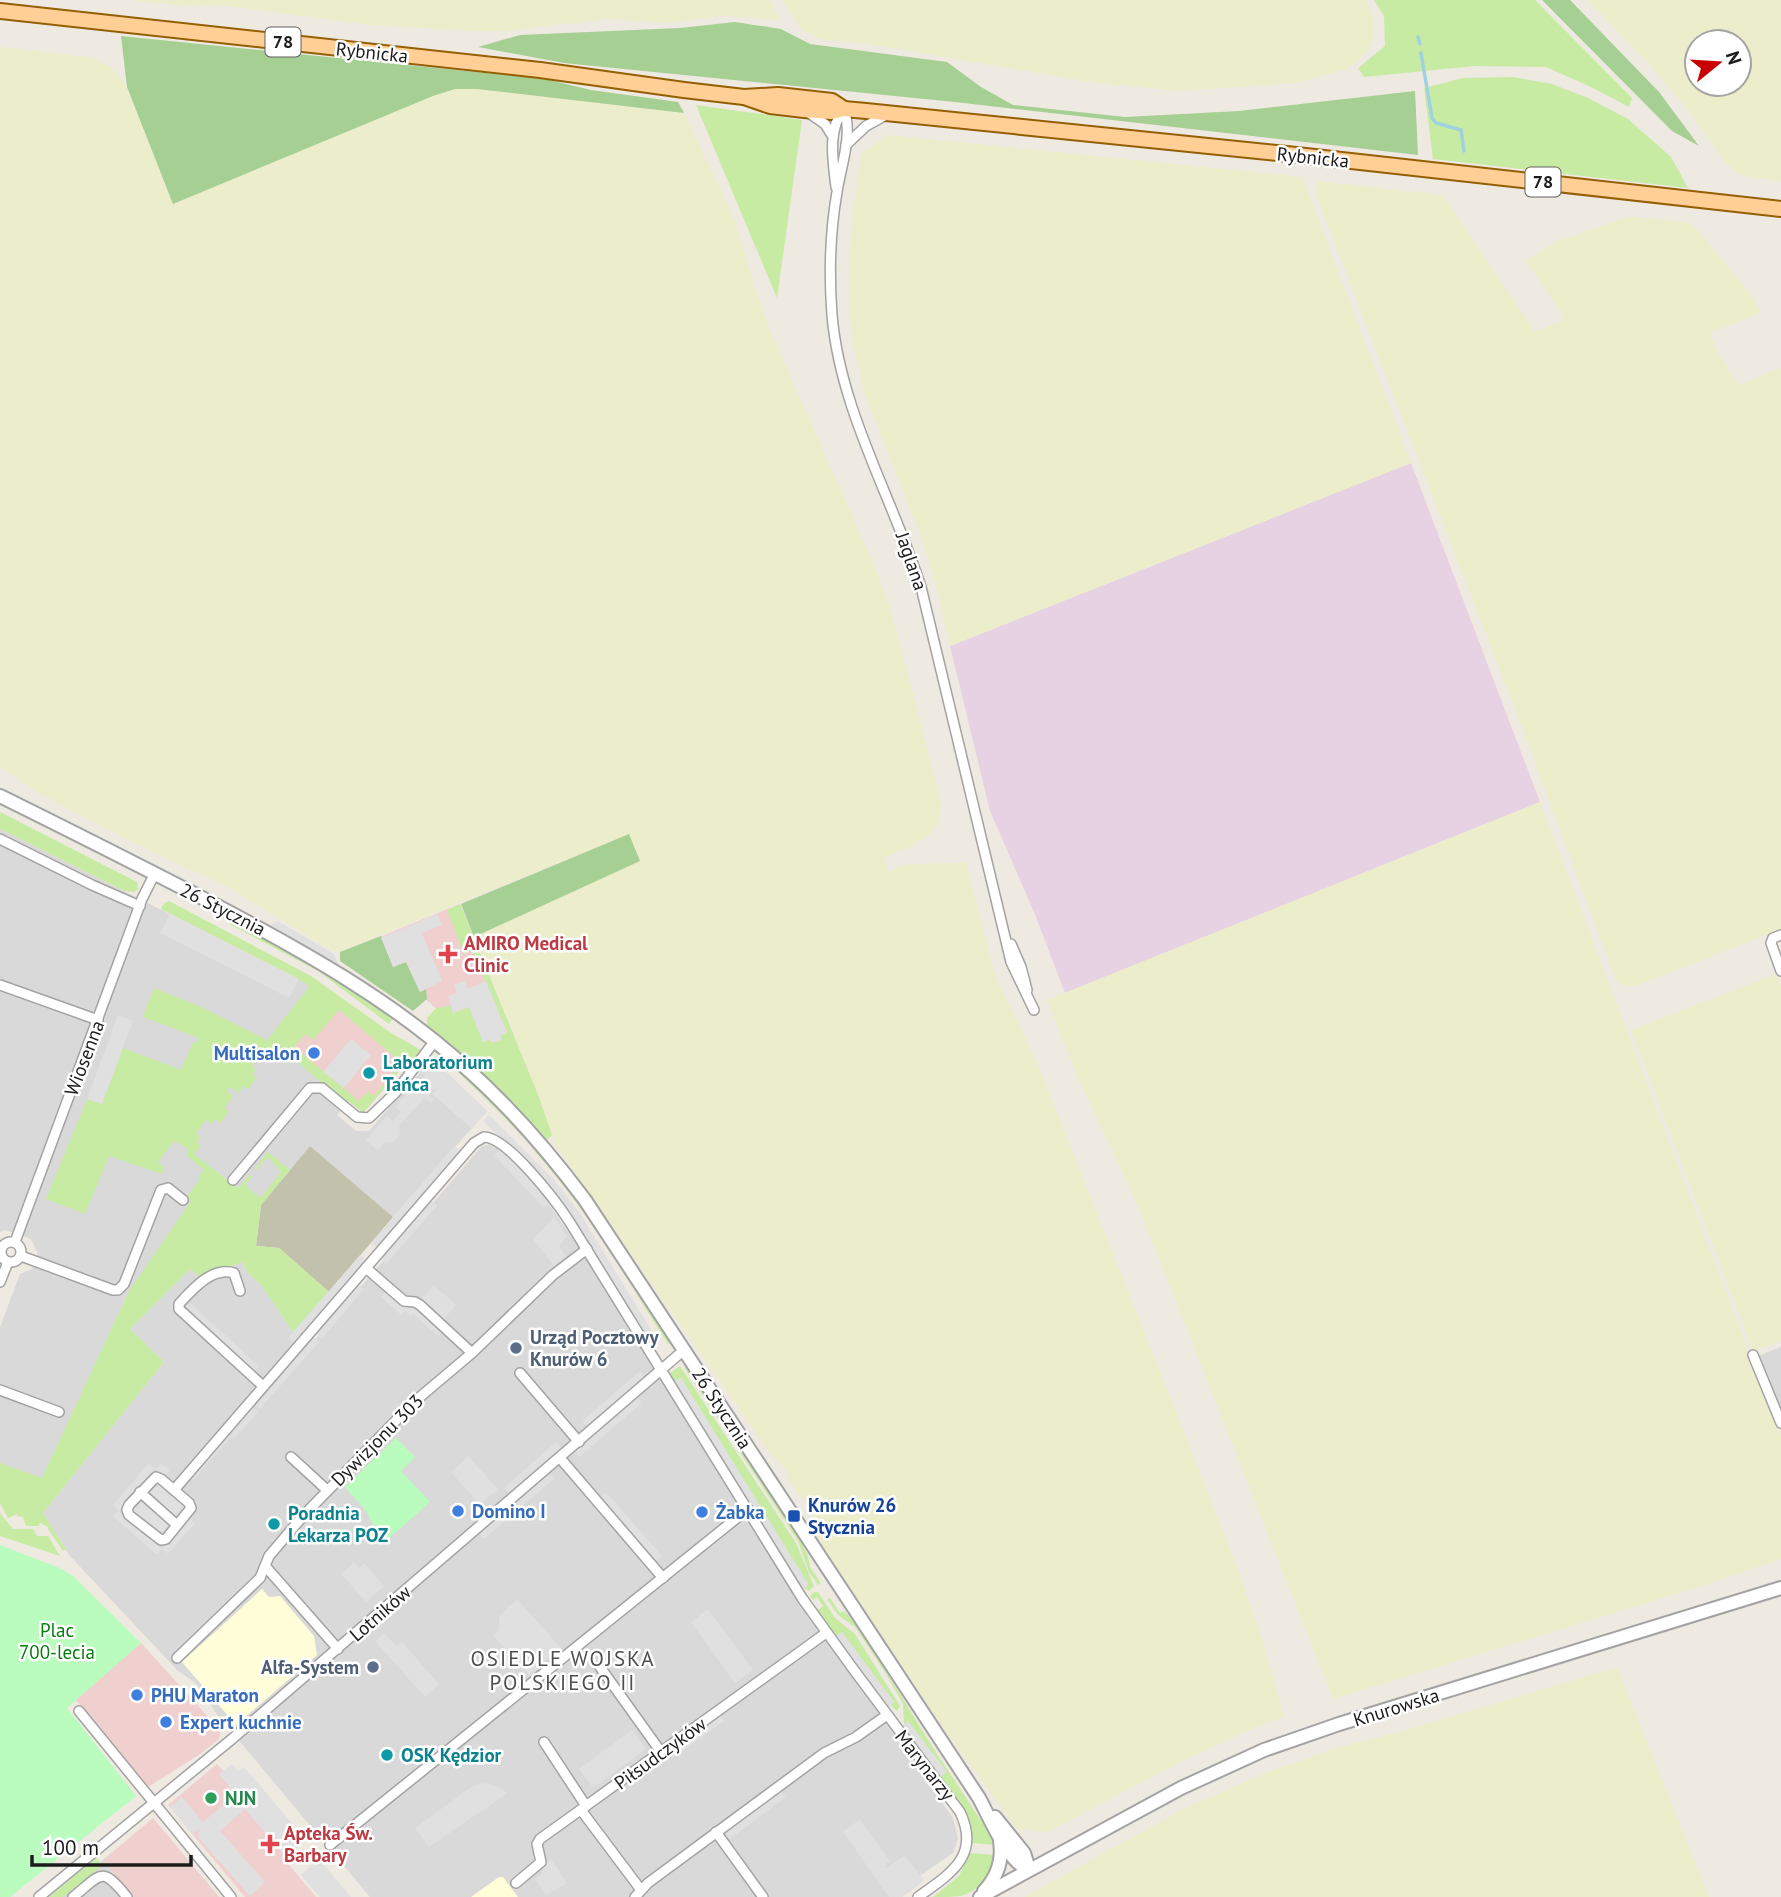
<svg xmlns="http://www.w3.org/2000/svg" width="1781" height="1897" font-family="'PT Sans',sans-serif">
  <rect width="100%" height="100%" fill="#eee9e1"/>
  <g fill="#dad9d9">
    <polygon points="0,829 311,985 348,1100 337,1115 356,1131 369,1131 429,1062 434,1061 487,1111 393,1217 310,1146 261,1205 216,1171 129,1291 42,1479 0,1463 0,1327 20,1274 32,1269 38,1254 31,1239 5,1230 0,1232"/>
    <polygon points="493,1144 535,1184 581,1251 744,1514 817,1625 953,1818 958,1838 953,1853 889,1897 370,1897 215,1712 196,1683 178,1671 70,1556 43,1513 164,1362 130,1329 190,1269 200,1277 243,1262 247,1272 261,1285 293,1332 309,1347 482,1146"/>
    <polygon points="1781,1347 1781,1412 1757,1356"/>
    <polygon points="103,1860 132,1897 55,1897"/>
  </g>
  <g fill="#f0cfcf">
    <polygon points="460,904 540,1100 363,944"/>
    <polygon points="311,985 405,1065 363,1113 271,1036"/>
    <polygon points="141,1643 220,1730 219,1739 200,1754 148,1787 76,1700"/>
    <polygon points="217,1764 255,1806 249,1812 293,1862 289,1865 316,1897 245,1897 168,1805"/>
    <polygon points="153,1818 219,1897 132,1897 103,1860"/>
  </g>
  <polygon fill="#e7d2e4" points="1411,463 1540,802 1065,993 1034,912 990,811 950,646"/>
  <g fill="#fffed9">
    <polygon points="262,1589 269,1597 280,1596 314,1636 317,1655 236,1725 182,1662"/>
    <polygon points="499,1877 503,1877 518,1897 471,1897"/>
  </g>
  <polygon fill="#c2c2ac" points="310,1146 393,1217 329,1292 279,1248 256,1246 261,1205"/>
  <g fill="#eceecb" fill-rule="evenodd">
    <polygon points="130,0 770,0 780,20 727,16 665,23 611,19 505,31 472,31 370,25 228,6 175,5"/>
    <polygon points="782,0 1366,0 1374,20 1374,33 1370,47 1361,58 1347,69 1296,83 1178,91 1096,83 868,44 820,39 803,31"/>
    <path d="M1587,0H1781V181L1747,177L1735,172L1725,162L1690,113L1651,66ZM1697,42H1739V84H1697Z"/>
    <polygon points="0,47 94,58 112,68 127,87 173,204 433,96 455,89 477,89 684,113 727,203 738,230 754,286 769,328 873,563 888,602 899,641 941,802 939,823 928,835 912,846 883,858 889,871 907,864 966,863 996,979 1036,1060 1175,1409 1238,1570 1265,1649 1284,1717 1260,1725 1182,1761 1045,1833 1026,1829 1019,1831 942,1726 825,1550 816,1533 817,1520 786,1476 788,1473 786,1469 770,1453 556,1146 541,1102 474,937 639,861 629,834 336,953 231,889 132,842 38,793 0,767"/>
    <polygon points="889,135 1302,177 1411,463 950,646 934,578 918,529 865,394 853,343 849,310 849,273 851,231 861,153"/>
    <polygon points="1316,181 1443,195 1535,332 1561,321 1564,316 1525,260 1559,241 1621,219 1632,217 1687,222 1699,232 1754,299 1760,313 1710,333 1715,348 1738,385 1781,368 1781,929 1636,986 1620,985 1616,980 1522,728 1318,200"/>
    <polygon points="1540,802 1781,1437 1781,1559 1705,1585 1333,1699 1155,1249 1129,1186 1081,1085 1047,1000"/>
    <polygon points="1776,974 1781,987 1781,1341 1753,1351 1631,1030"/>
    <polygon points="1617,1667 1709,1897 1025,1897 1183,1809 1268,1772 1339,1747 1399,1732"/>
  </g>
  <g fill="#c8eba4">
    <polygon points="1374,0 1535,0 1632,98 1629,107 1593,88 1546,67 1475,66 1364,77 1358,68 1385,46 1384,16"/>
    <polygon points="1513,77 1552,84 1588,98 1628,119 1671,157 1688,188 1433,159 1424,88 1463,78"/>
    <polygon points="696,105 802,120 777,298"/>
    <polygon points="0,812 137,882 138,889 134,892 124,891 0,829"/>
    <polygon points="169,901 311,976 391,1033 421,1050 409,1064 402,1063 339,1010 313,1040 305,1034 294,1047 359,1101 368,1091 374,1096 395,1070 398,1073 363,1113 349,1101 346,1103 284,1051 286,1049 284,1047 276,1056 272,1052 268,1057 262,1053 252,1066 256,1070 253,1075 257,1078 248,1089 243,1086 239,1093 230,1087 227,1091 233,1096 225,1108 229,1112 220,1123 216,1119 212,1124 206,1120 196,1133 200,1137 197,1142 201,1146 194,1154 238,1188 249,1175 252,1177 245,1185 260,1198 281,1172 270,1159 266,1159 257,1169 254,1169 268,1152 290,1170 261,1205 256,1246 279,1248 329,1292 293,1332 261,1285 247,1272 243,1262 200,1277 190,1269 130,1329 164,1362 43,1513 66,1549 63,1551 48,1529 48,1527 40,1523 39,1526 26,1526 23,1517 17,1516 17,1514 8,1518 0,1503 0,1463 42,1478 129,1291 191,1201 187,1196 200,1179 198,1177 204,1170 186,1155 188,1149 174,1141 158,1162 164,1167 162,1174 109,1156 85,1214 46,1199 87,1099 102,1104 123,1048 181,1070 193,1042 197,1043 199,1038 143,1017 154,988 201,1007 267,1040 310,986 161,909 164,903"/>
    <polygon points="460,904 540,1100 552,1135 546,1141 468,1060 427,1026 427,1018 436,1008 450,1006 453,1013 469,1007 483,1042 489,1040 493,1043 501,1040 501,1035 507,1032 472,951 464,954 447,910"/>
    <polygon points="235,921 318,966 394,1017 389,1024 318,971 229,924"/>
    <path d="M435,1049L481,1090L567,1186L672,1343L668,1344C637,1296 609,1246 575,1201C536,1148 483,1093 433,1050Z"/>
    <polygon points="680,1366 796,1543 814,1586 809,1591 804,1588 808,1585 681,1378 674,1382 670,1373"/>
    <polygon points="687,1366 804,1543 803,1546 808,1556 810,1567 821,1583 818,1585 809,1572 798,1541 686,1370 685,1367"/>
    <polygon points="0,1513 13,1529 33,1529 37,1536 48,1536 60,1556 0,1536"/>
    <polygon points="814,1592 818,1592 835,1618 855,1634 900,1706 897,1711 890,1705 894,1702 842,1633 835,1637 816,1611 823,1606 817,1597 813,1600 810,1596"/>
    <path d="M830,1598L840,1613L844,1611L858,1625L928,1740L991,1836L994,1845L972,1843C975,1815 956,1797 940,1777L946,1772L908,1722L904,1725L903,1704L886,1674L856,1628L838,1615L827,1599Z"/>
    <path d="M970,1853L995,1855C991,1874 981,1890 961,1896C954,1897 942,1897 933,1897L959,1876Z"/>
    <polygon points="96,1858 103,1865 63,1897 49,1897"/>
  </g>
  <g fill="#a6cf93">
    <polygon points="1542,0 1570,0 1659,92 1699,146 1672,131"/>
    <polygon points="735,22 781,29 810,44 947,62 981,87 1013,105 1125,117 1239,111 1415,91 1418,155 955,102 564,63 478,47 520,35 680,28"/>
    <polygon points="121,36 545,79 591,90 678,102 684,113 477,89 455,89 433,96 173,204 127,87"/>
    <polygon points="629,834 640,861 474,937 461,904"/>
    <polygon points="381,936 393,967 406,962 420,992 426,989 427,999 413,1011 340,961 340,952"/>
  </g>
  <g fill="#bafbbe">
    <polygon points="396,1438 415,1457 401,1471 430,1502 386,1541 376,1531 366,1511 345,1487"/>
    <polygon points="0,1545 62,1569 74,1577 141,1643 67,1708 136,1796 10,1897 0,1897"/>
  </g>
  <g fill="#e0e0e0">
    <polygon points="170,914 299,979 289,998 160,933"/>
    <polygon points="437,914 442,925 422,933 442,981 420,992 406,962 393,967 381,938"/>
    <polygon points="278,921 334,954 338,964 270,925"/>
    <polygon points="465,981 468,989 486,981 507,1033 501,1035 501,1040 492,1043 489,1040 483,1042 469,1007 453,1013 448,996 457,993 454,985"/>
    <polygon points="118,1015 133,1021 102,1104 87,1099"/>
    <polygon points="351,1039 371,1055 344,1088 323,1072"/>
    <polygon points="435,1062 487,1111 471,1128 432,1094 437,1089 432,1089 428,1093 434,1099 431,1103 424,1098 399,1126 400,1135 394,1142 385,1142 378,1151 366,1140 387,1116 393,1121 401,1112 395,1107 416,1083 422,1088 424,1086 426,1080 423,1074"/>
    <polygon points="489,1115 554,1180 579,1212 659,1343 652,1347 573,1217 548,1185 483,1121"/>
    <polygon points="454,1146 461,1151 377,1248 371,1243"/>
    <polygon points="500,1150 534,1183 550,1203 544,1208 494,1155"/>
    <polygon points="431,1200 437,1206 386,1264 381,1259"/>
    <polygon points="554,1217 567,1236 559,1246 566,1256 554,1266 533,1239"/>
    <polygon points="360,1255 366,1261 294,1343 288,1338"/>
    <polygon points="358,1284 364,1289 322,1339 316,1333"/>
    <polygon points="434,1285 456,1305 443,1320 420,1300"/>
    <polygon points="388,1290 406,1307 413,1305 417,1307 443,1330 438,1336 413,1314 411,1316 405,1311 401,1315 381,1297"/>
    <polygon points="188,1301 259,1366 254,1372 182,1309"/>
    <polygon points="313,1337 319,1342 260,1409 254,1404"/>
    <polygon points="640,1371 645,1377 587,1427 582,1421"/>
    <polygon points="681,1378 809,1585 802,1590 674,1382"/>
    <polygon points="637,1397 642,1403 579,1457 574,1451"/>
    <polygon points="252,1407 258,1412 234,1439 231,1437 194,1479 188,1480"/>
    <polygon points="556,1442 562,1448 509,1494 504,1488"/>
    <polygon points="468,1456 498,1489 480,1505 451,1472"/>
    <polygon points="149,1463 156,1469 161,1463 170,1471 164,1476 155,1469 119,1511 162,1549 189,1518 195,1523 168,1554 162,1549 157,1555 113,1516 118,1510 113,1505"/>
    <polygon points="549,1473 554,1479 484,1539 479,1533"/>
    <polygon points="158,1482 185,1506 175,1517 148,1494"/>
    <polygon points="606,1492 662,1556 655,1562 600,1498"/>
    <polygon points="143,1500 169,1524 159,1535 132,1512"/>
    <polygon points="354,1562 359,1568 364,1563 384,1586 366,1602 341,1574"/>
    <polygon points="517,1599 560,1647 529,1675 493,1635 499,1630 499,1616"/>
    <polygon points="708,1609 753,1670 735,1683 691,1622"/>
    <polygon points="842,1632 894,1702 888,1707 835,1637"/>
    <polygon points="384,1633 396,1646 402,1642 439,1684 425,1697 375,1641"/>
    <polygon points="720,1714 724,1721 673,1758 668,1751"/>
    <polygon points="908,1721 947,1772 940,1777 902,1726"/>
    <polygon points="632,1730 646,1749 593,1788 579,1769"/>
    <polygon points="232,1764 238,1771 244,1767 306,1840 286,1857 245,1809 220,1831 265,1882 250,1896 198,1837 199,1830 192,1834 170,1807 182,1797 203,1822 236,1795 219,1774"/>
    <polygon points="484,1783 499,1787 508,1793 429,1847 415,1828 471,1787"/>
    <polygon points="780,1791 786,1797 730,1839 725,1832"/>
    <polygon points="860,1819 890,1861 884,1866 886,1868 905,1855 924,1881 902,1897 889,1897 843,1832"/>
    <polygon points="319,1859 351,1897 320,1897 301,1875"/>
    <polygon points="551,1859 567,1883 546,1895 535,1879 542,1874 544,1864"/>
  </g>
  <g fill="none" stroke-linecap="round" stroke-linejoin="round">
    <g stroke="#9fd1de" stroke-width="3.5">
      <polyline points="1418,37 1420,44"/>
      <polyline points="1421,53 1432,118 1436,123 1461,130 1464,151"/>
    </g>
    <g stroke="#a3a3a3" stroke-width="12">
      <g id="minor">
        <path d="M844,109C853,136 841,165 837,192C830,232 829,275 832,315C840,410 892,497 921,587L1011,962L1034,1010"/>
        <polyline points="809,113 825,124 833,137"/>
        <polyline points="846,145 866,126 886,115"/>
        <path d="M836,187C833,162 827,129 844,109"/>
        <polyline points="0,839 92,885 140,906"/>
        <polyline points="1781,935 1773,938 1771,943 1781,971"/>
        <polyline points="1011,944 1021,967 1027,990"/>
        <polyline points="0,985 98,1020"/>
        <polyline points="233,1180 310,1088 322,1088 357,1117 369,1118 395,1093 434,1042"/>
        <circle cx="11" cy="1252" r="10"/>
        <polyline points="15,1242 142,899 155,873"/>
        <polyline points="21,1256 113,1290 118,1290 124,1284 161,1190 168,1188 183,1200"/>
        <polyline points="366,1268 404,1301 415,1302 420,1305 472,1353"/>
        <polyline points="0,1282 8,1262"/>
        <path d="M240,1291L234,1273C212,1266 192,1290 179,1304V1309L263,1386"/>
        <polyline points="1753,1355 1781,1423"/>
        <polyline points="520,1373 579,1442"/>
        <polyline points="0,1390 59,1412"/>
        <polyline points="291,1457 327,1490"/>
        <polyline points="560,1458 663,1578"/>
        <polygon points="156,1477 161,1479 189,1503 191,1508 166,1539 161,1540 129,1515 127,1510 129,1505"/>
        <path d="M174,1490L474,1143L484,1137C507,1137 556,1201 569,1221L802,1598L851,1666L960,1812C981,1856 950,1874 918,1897"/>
        <polyline points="140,1492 177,1525"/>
        <polyline points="266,1567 338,1649"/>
        <polyline points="177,1658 260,1578 269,1556 303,1516 414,1402 472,1353 553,1275 587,1249"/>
        <polyline points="600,1667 661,1752"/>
        <polyline points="79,1711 231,1897"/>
        <polyline points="544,1742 586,1806"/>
        <polyline points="581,1810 641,1890"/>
        <polyline points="716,1832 763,1897"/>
        <polyline points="330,1845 748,1509"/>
        <polyline points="516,1883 541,1862 537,1844 540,1839 826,1633"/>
        <polyline points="39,1897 232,1739 684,1350"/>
        <path d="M73,1897C102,1874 101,1865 127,1897"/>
        <polyline points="635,1897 648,1883 824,1753 856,1737 887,1715"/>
      </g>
    </g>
    <g stroke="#a3a3a3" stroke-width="16">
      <g id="tertiary">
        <path d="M0,796C71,831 142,867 212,903C301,950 390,999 465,1067C509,1106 549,1152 585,1200L979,1798C989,1816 1009,1865 1029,1869"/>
        <polyline points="995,1817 1024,1853 1029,1869"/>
        <path d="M984,1891C997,1877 1003,1860 1000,1841"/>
        <polyline points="980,1897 1181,1788 1264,1750 1339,1724 1781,1588"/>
      </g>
    </g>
    <g stroke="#945f00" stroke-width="18">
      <g id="primary">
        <polyline points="0,11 540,70 684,90 744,97 778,95 832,101 844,109"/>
        <polyline points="744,97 770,106 804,110 831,112 844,109 866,111 1306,156 1781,209"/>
      </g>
    </g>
    <use href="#minor" stroke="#fff" stroke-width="9"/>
    <use href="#tertiary" stroke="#fff" stroke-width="12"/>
    <use href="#primary" stroke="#ffcf95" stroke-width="14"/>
  </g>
  <g fill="#e0444e" stroke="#fff" stroke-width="2.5">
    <path d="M444.5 943.5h7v7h7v7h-7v7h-7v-7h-7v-7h7z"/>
    <path d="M266.5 1833.5h7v7h7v7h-7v7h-7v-7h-7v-7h7z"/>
  </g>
  <g fill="#3f7fe0" stroke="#fff" stroke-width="2.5">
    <circle cx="314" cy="1053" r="7"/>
    <circle cx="458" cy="1511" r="7"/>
    <circle cx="702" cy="1512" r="7"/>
    <circle cx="137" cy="1695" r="7"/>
    <circle cx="166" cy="1722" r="7"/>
  </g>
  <g fill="#0f9aa8" stroke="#fff" stroke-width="2.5">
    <circle cx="369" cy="1073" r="7"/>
    <circle cx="274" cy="1524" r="7"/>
    <circle cx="387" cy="1755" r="7"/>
  </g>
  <g fill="#5c6f8a" stroke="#fff" stroke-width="2.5">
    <circle cx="516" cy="1348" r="7"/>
    <circle cx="373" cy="1667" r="7"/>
  </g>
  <rect fill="#1a4fb4" stroke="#fff" stroke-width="2.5" x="787" y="1509" width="14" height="14" rx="3.5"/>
  <circle fill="#2e9e5b" stroke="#fff" stroke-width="2.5" cx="211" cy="1798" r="7"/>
  <g text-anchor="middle" stroke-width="5" stroke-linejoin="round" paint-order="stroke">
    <g fill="#fff" stroke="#606060" stroke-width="2">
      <rect x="265.5" y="27.5" width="35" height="29" rx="5"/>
      <rect x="1525.5" y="167.5" width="35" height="29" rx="5"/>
    </g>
    <g font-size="18" font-weight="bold" fill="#1c1c1c">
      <text x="283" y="48">78</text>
      <text x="1543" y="188">78</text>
    </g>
    <g font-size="19" fill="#1c1c1c" stroke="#fff">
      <text transform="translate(372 52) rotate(6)" y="7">Rybnicka</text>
      <text transform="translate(1313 157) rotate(6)" y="7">Rybnicka</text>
      <text transform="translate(912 561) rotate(71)" y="7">Jaglana</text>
      <text transform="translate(223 909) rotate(27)" y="7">26 Stycznia</text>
      <text transform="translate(84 1058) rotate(-69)" y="7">Wiosenna</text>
      <text transform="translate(722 1408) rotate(57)" y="7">26 Stycznia</text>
      <text transform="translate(377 1440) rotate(-45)" y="7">Dywizjonu 303</text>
      <text transform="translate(380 1613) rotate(-41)" y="7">Lotników</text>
      <text transform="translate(1396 1707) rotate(-17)" y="7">Knurowska</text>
      <text transform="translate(660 1753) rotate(-36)" y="7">Piłsudczyków</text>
      <text transform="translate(925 1765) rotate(52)" y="7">Marynarzy</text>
    </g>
    <g font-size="19" font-weight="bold" fill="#be3a42" stroke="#fff" text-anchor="start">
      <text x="464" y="950">AMIRO Medical<tspan x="464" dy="22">Clinic</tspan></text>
      <text x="284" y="1840">Apteka Św.<tspan x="284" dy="22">Barbary</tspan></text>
    </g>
    <g font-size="19" font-weight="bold" fill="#366cbe" stroke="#fff" text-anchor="start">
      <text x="300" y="1060" text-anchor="end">Multisalon</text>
      <text x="472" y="1518">Domino I</text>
      <text x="716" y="1519">Żabka</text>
      <text x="151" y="1702">PHU Maraton</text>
      <text x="180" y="1729">Expert kuchnie</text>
    </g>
    <g font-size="19" font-weight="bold" fill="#0d838f" stroke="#fff" text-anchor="start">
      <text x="383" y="1069">Laboratorium<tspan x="383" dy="22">Tańca</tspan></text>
      <text x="288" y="1520">Poradnia<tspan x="288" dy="22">Lekarza POZ</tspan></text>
      <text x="401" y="1762">OSK Kędzior</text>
    </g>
    <g font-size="19" font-weight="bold" fill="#4e5e75" stroke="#fff" text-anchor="start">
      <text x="530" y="1344">Urząd Pocztowy<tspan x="530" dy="22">Knurów 6</tspan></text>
      <text x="359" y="1674" text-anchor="end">Alfa-System</text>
    </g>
    <g font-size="19" font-weight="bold" fill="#164399" stroke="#fff" text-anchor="start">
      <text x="808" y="1512">Knurów 26<tspan x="808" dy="22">Stycznia</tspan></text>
    </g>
    <g font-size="19" fill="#077d0e" stroke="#fff">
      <text x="57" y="1637">Plac<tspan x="57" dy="22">700-lecia</tspan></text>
    </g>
    <g font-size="19" font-weight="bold" fill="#27864d" stroke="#fff" text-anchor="start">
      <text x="225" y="1805">NJN</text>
    </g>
    <g font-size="21" letter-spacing="2" fill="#4f4f4f" stroke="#fff">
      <text x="563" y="1666">OSIEDLE WOJSKA<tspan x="563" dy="24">POLSKIEGO II</tspan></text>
    </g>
  </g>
  <g transform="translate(1718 63) rotate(72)"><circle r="33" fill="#ffffff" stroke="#a4a4a4" stroke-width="2"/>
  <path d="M0-5L12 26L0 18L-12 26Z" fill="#c80004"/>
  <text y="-10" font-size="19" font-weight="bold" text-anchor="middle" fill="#1c1c1c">N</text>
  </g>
  <path d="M32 1855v10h159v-10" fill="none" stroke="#1c1c1c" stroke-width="3.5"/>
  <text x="42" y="1855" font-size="21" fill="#1c1c1c" stroke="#ffffff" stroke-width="5" paint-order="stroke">100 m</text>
</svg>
